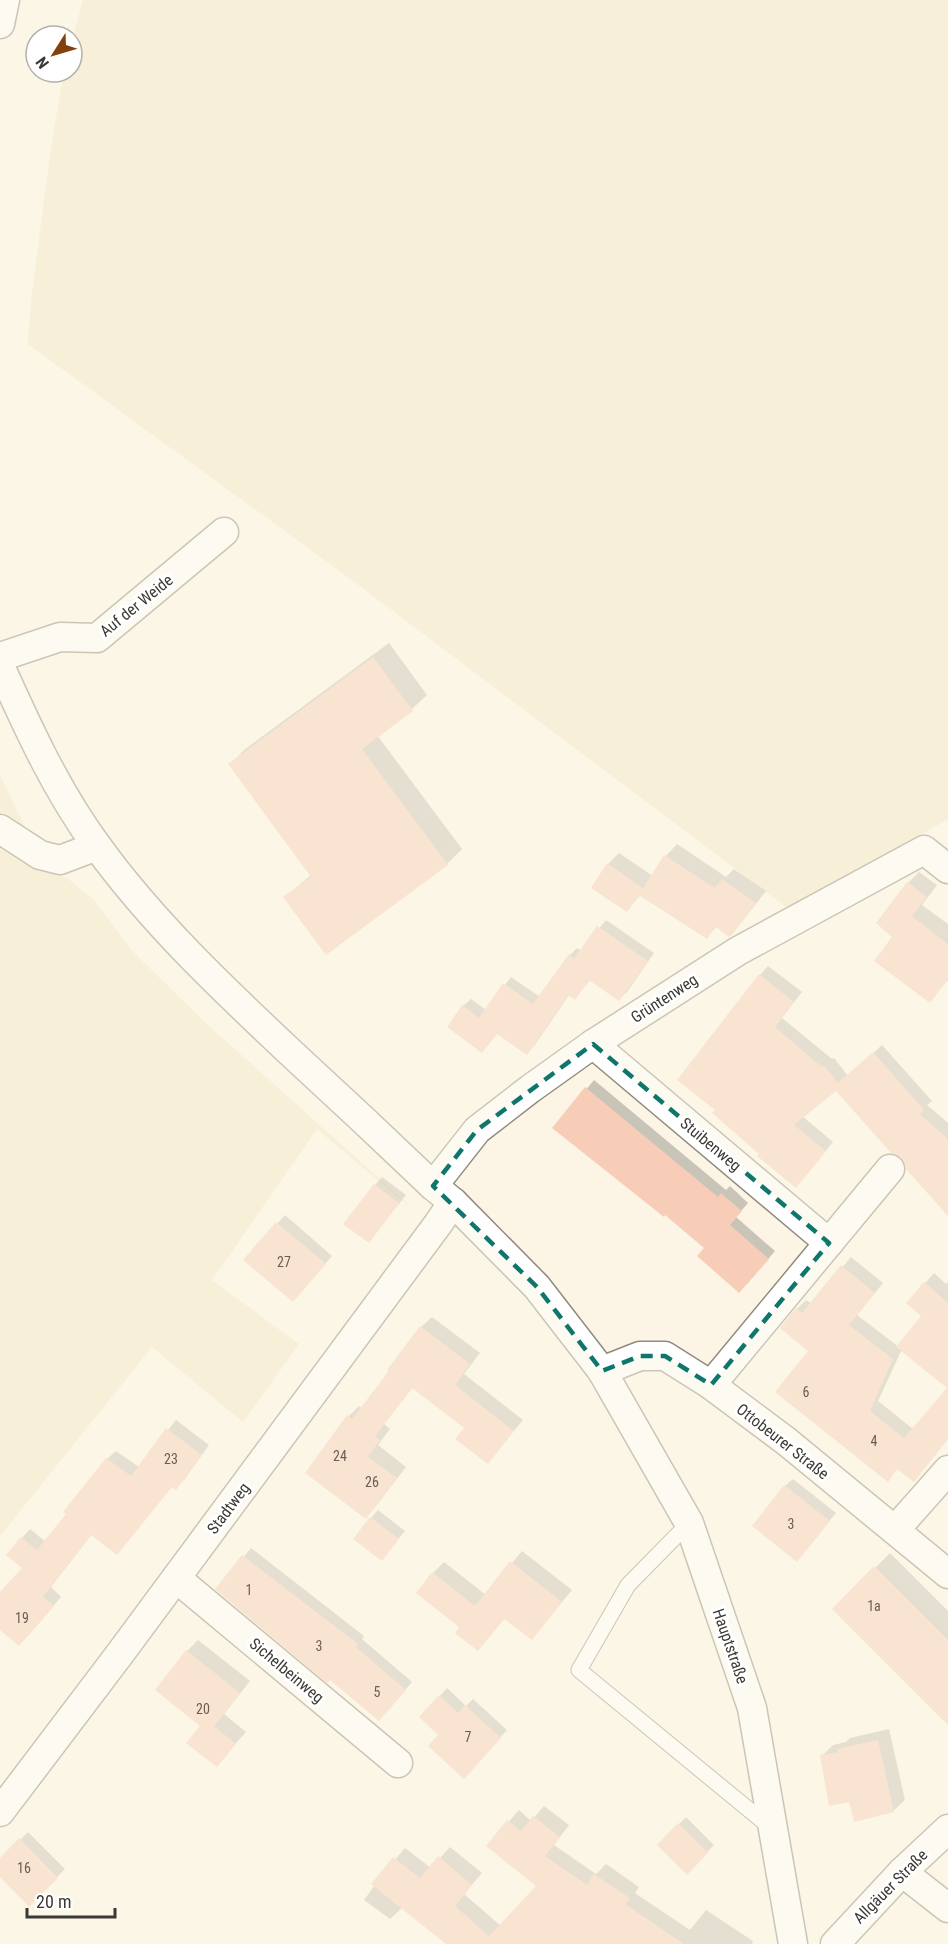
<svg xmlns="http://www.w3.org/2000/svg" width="948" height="1944" font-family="'Roboto Condensed',sans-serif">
  <rect width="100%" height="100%" fill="#fcf5e6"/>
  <g fill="#f4e6c7">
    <polygon points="83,0 948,0 948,819 790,910 352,580 28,344 31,301 51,148 64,72 72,72 72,41"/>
    <polygon points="0,775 26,830 0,819"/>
    <polygon points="0,841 36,865 67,878 93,899 133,952 208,1025 422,1217 317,1129 212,1280 299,1344 243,1422 152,1347 0,1536"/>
  </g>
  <g fill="#0003">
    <polygon points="389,643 427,695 412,709 377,735 462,849 447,864 326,953 285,897 311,875 230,765 244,750"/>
    <polygon points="677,844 726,877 734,869 766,891 740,924 717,926 707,937 641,894 627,911 608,864 619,853 653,876 666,856"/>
    <polygon points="919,872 937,885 922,905 948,924 948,980 929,1001 894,936 878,923 908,883"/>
    <polygon points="606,920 654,953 627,992 619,999 591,979 575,998 569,995 534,1046 527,1053 498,1033 482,1051 463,1006 471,999 486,1010 511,977 540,997 570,955 577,948 581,951"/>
    <polygon points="768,966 802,992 782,1018 832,1059 834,1058 848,1076 882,1045 932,1101 927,1105 948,1123 948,1205 836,1089 802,1116 833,1142 804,1178 761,1154 760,975"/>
    <polygon points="594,1080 726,1190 730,1186 748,1203 736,1217 775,1251 747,1284 666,1213 554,1128"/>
    <polygon points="382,1177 406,1195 369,1241 375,1185"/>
    <polygon points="285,1215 332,1256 300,1293 245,1260"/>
    <polygon points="851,1257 883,1283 857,1315 899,1347 924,1316 908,1303 934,1273 946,1284 948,1282 948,1386 902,1349 878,1401 913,1429 948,1389 948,1439 914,1480 898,1468 887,1480 810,1350 797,1309 806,1300 812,1304"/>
    <polygon points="432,1317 480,1353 464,1374 523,1420 488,1462 466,1428 413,1387 384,1424 390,1429 378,1445 406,1467 376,1506 366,1517 307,1473 349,1416 359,1406 362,1408 421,1327"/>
    <polygon points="176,1420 209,1445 184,1480 176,1488 172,1486 92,1534 51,1587 61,1597 28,1636 0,1628 0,1595 24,1567 22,1538 30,1529 46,1542 107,1459 116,1451 139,1467"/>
    <polygon points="793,1479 836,1513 797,1560 785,1486"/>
    <polygon points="378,1510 405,1531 382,1559 371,1518"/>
    <polygon points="251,1548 364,1636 362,1639 412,1682 386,1712 330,1678 217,1589"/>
    <polygon points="522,1551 572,1590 532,1638 505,1618 478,1649 461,1626 433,1573 444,1562 486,1595"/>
    <polygon points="890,1553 948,1611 948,1723 834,1609"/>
    <polygon points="198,1640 250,1681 224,1714 246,1732 216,1765 202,1725 187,1651"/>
    <polygon points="447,1688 466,1706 473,1699 507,1730 471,1769 441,1735 421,1717"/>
    <polygon points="889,1729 905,1800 893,1811 850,1800 822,1756 833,1745 846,1742 850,1738"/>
    <polygon points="544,1806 569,1825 554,1845 596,1874 606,1864 639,1887 635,1893 690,1930 706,1910 753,1941 752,1944 448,1944 401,1906 401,1909 390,1919 364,1900 375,1885 374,1884 405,1848 431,1868 450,1847 482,1873 464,1894 501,1926 538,1885 488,1845 519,1810 531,1821"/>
    <polygon points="686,1817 714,1845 687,1873 659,1845"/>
    <polygon points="28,1832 65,1869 29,1905 0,1875 0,1860"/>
  </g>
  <g fill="#f7cdb8">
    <polygon points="373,657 413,711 362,749 448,865 326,955 283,897 311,877 228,764"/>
    <polygon points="664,855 715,888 722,879 756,903 732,935 729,937 715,926 707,939 639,895 627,912 591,888 607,863 643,888"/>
    <polygon points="907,882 927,897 912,916 948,944 948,979 930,1003 874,961 892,937 876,923"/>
    <polygon points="597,926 648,961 619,1001 589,980 575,1000 568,995 527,1055 497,1034 482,1053 447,1027 462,1005 479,1018 503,983 533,1004 569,954 574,959"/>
    <polygon points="759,974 794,1002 775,1027 822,1067 824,1065 838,1083 873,1052 924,1110 920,1114 948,1139 948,1216 906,1169 905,1163 901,1157 891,1153 836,1091 794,1125 826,1151 796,1188 757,1156 759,1154 712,1113 715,1110 677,1080"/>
    <polygon points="585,1087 718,1197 721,1193 742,1211 730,1225 769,1259 739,1293 697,1256 704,1248 665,1215 664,1217 552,1128"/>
    <polygon points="374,1184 399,1203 369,1243 343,1224"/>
    <polygon points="276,1222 326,1264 293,1302 243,1260"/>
    <polygon points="841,1265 875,1293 849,1325 893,1359 870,1411 904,1438 947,1388 896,1347 921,1316 906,1303 924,1282 948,1303 948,1439 914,1482 897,1469 888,1482 775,1392 808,1351 780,1328 796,1308 802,1313"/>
    <polygon points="420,1326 470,1364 455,1385 514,1431 488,1464 455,1439 464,1428 412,1388 375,1436 380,1440 368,1457 397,1478 366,1519 305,1473 347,1415 352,1419 389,1371 387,1370"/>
    <polygon points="166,1428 202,1455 176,1490 172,1487 117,1555 91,1535 43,1597 54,1606 19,1646 0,1630 0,1592 22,1568 6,1555 21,1537 37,1550 66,1514 63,1512 106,1458 131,1476"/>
    <polygon points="784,1485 830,1521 797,1562 752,1526"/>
    <polygon points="370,1517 399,1539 382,1561 353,1539"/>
    <polygon points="242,1555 358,1644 356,1647 406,1690 379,1721 330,1680 327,1683 215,1589"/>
    <polygon points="510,1561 562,1602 532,1640 504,1619 478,1651 455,1633 459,1627 416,1593 432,1572 475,1606"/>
    <polygon points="874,1566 948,1640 948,1725 832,1609"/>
    <polygon points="186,1650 240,1693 214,1726 236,1744 217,1767 186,1743 200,1726 155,1690"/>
    <polygon points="439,1695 458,1713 465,1705 501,1738 464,1779 428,1746 438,1735 419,1717"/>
    <polygon points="878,1740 894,1812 854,1822 849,1802 829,1806 820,1755 838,1752 837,1749"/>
    <polygon points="533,1816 560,1837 545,1856 587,1885 594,1874 630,1898 625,1904 684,1944 446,1944 371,1884 393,1857 420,1878 438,1856 472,1885 455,1906 489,1936 536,1886 486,1846 507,1820 521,1831"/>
    <polygon points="678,1823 708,1853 687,1875 657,1845"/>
    <polygon points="19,1838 58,1878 29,1907 0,1877 0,1858"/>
  </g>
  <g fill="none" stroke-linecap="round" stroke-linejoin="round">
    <g stroke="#918b7d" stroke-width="17">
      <polyline id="lane" points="689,1523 628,1585 579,1670 770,1827"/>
    </g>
    <g stroke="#918b7d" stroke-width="31">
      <g id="street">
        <polyline points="0,24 5,0"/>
        <polyline points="0,657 60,637 97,638 224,532"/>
        <path d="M0,666C28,728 56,790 97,846C152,922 222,988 290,1052C338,1096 386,1141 433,1186L453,1202L537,1287L602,1371L689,1523L752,1708L793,1944"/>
        <polyline points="0,829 40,855 60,860 97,846"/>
        <polyline points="593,1044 829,1243"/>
        <polyline points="433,1186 477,1130 530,1089 593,1044 738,951 924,850 948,869"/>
        <polyline points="602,1371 640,1356 665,1356 711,1385 786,1441 948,1574"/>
        <polyline points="711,1385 890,1169"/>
        <polyline points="895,1530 948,1470"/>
        <polyline points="176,1578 398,1763"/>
        <polyline points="0,1812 119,1655 438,1224 453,1202"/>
        <polyline points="902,1872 948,1908"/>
        <polyline points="835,1944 902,1872 948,1829"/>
      </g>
    </g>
    <use href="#lane" stroke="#fff" stroke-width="15"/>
    <use href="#street" stroke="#fff" stroke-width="28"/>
  </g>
  <path d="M0 0H948V1944H0ZM593,1044L829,1243L711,1385L665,1356H640L602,1371L537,1287L433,1186L477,1130Z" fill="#fcf5e6" fill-opacity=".55" fill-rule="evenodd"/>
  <path fill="none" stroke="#0f766e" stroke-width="4.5" stroke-dasharray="12 8" stroke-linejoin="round" d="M593,1044L829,1243L711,1385L665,1356H640L602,1371L537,1287L433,1186L477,1130Z"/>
  <g text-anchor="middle" stroke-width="6" stroke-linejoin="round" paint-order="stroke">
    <g font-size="14" fill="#6a5e54">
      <text x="284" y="1267">27</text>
      <text x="806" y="1397">6</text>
      <text x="874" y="1446">4</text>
      <text x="340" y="1461">24</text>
      <text x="171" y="1464">23</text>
      <text x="372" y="1487">26</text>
      <text x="791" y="1529">3</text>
      <text x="249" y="1595">1</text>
      <text x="874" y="1611">1a</text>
      <text x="22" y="1623">19</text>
      <text x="319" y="1651">3</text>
      <text x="377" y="1697">5</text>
      <text x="203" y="1714">20</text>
      <text x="468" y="1742">7</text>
      <text x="24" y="1873">16</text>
    </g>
    <g font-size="16" fill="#3b3933" stroke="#fff">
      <text transform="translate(136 605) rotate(-39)" y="6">Auf der Weide</text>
      <text transform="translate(664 998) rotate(-33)" y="6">Grüntenweg</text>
      <text transform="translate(711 1144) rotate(40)" y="6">Stuibenweg</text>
      <text transform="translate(783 1441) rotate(38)" y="6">Ottobeurer Straße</text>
      <text transform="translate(228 1508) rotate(-53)" y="6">Stadtweg</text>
      <text transform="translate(731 1646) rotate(71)" y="6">Hauptstraße</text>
      <text transform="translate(287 1670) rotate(40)" y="6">Sichelbeinweg</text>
      <text transform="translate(890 1886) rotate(-45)" y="6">Allgäuer Straße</text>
    </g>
  </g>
  <g transform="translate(54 54) rotate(233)"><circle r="28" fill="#ffffff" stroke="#b1b0ad" stroke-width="1.5"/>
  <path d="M0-4.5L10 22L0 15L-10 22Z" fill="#83420d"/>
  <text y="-9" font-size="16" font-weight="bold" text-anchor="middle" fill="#3b3933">N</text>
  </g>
  <path d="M27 1908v9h88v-9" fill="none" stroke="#3b3933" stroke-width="3"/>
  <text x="36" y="1908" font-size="18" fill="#3b3933" stroke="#ffffff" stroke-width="4.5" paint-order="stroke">20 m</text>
</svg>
